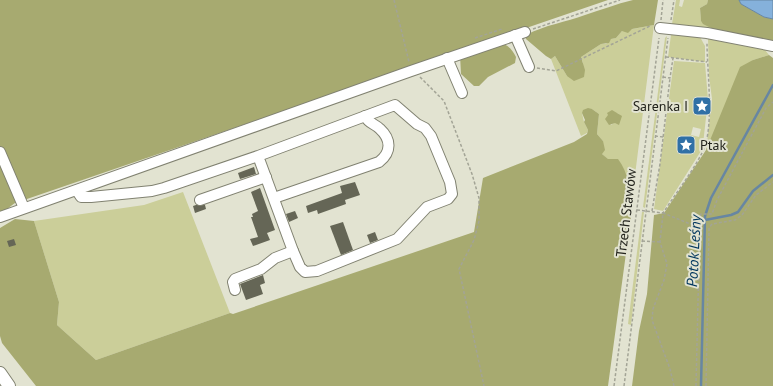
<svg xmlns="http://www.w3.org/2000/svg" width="773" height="386" font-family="'PT Sans',sans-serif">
  <rect width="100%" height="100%" fill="#e2e3d1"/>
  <g fill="#cbce99" fill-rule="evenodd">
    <polygon points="676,0 680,0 679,6 682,7 684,0 708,0 707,4 700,8 701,21 713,29 672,24"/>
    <path d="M654,25L634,183L632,209L628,177L602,154L603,141L597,134L599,114L592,109L582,113L584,122L588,130L587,133L581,136L551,59L555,56L567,76L583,63L581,57L601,44H606L611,39L616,38L622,31ZM616,113L619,114L620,119L611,125L607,118L609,115Z"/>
    <polygon points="671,35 700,37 705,46 705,62 668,57"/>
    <polygon points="667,36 645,208 643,207 665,38"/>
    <polygon points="708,39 765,50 769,55 753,60 706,150 712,99 709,76"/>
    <path d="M674,61L705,63L708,100L703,144L701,151L663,211L654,209ZM693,127L701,129L699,137L691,135Z"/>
    <polygon points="183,192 230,313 96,360 57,325 59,302 34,221 144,205"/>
    <polygon points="642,212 644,212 631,325 628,324"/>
  </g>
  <g fill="#a7aa70">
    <path d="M0,0H608L24,200C13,201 10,209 0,213Z"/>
    <path d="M633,0H658L654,25L632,29L628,33L622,31L616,38L611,39L609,43L601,44L581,57L585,70L584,77L574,81L567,76L555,56L551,59L546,56L526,39V35C545,25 566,22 585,15C601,10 616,4 633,0Z"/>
    <polygon points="708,0 739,0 741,4 764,17 773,19 773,43 713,29 703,24 701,21 700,8 707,4"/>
    <path d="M499,42C508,45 512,49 516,57L515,63L488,77L479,86H474L461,74L460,55Z"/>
    <polygon points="769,55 773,58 773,386 632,386 639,331 647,294 654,215 664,213 706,150 740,67 753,60"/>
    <path d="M588,108L592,109L599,114L597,134L603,141L605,150L602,154L608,159H618C629,173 630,191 632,209L608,386H36L2,343L0,336V228L15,219L34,221L59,302L57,325L96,360L230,313L233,314L474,232L483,178L574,142L587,134L588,130L584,122L585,120L582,113L583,110Z"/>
    <polygon points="612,110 622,116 619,125 615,123 609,125 605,119 608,115 607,113"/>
  </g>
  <polygon fill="#85b1db" stroke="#6786a2" points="739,0 773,0 773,19 764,17 741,4"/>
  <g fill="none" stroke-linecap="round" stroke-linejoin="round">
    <g stroke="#6786a2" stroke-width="2.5">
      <polyline points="705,220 731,215 738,212 753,191 773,175"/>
      <polyline points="701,386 705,216 711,198 773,85"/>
    </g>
  </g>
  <g fill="#656656">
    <polygon points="254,167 256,174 240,179 238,173"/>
    <polygon points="355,182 360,195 345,200 346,204 318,214 317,210 308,213 306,206 342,193 340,186"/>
    <polygon points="260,188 275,230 267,233 270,240 253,246 250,239 258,237 251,217 253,217 252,214 258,211 251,192"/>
    <polygon points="196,205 205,205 206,209 195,213 193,206"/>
    <polygon points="295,211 298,218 289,222 286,214"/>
    <polygon points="343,222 353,250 341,255 330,226"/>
    <polygon points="375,232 378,240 370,243 367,235"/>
    <polygon points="14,239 16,245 9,247 7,241"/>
    <polygon points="263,275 265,283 260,285 263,294 246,300 240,284"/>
  </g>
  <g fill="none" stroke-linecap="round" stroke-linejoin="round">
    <g stroke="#818271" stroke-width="12">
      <g id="minor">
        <polyline points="660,28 707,33 773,46"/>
        <polyline points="515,35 529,67"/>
        <polyline points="447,58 462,93"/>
        <polyline points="0,152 24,208"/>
        <polyline points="77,191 81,197 91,197 152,191 164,188 258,156 395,105 417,124 425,128 431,136 450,182 452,194 448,199 427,207 397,239 317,271 305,272 300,267 293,251 258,156"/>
        <path d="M274,198L379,162C392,152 391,139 380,129C374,123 369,124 365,116"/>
        <polyline points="200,200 266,177"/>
        <polyline points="0,217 411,71 525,32"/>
        <polyline points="235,290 233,282 235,279 261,269 275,258 293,251"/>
      </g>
    </g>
    <g stroke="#818271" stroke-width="14">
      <polyline id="major" points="0,373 9,386"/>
    </g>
    <g stroke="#a3a496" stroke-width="1.5" stroke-dasharray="3 2" stroke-linecap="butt">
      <polyline points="394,0 409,62"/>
      <polyline points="661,20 663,0"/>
      <polyline points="671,20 674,0"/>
      <polyline points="533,29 620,0"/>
      <polyline points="475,38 502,29"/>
      <polyline points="666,57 707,62"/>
      <polyline points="537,68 556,71 650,26"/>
      <polyline points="420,77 444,101 472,174 479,198 479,221 474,240 459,269 484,386"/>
      <polyline points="663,77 670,78 673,58"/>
      <polyline points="655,136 663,137"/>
      <path d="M637,210L663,213C676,193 691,174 702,153C715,130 707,71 707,43"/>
      <polyline points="652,211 660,164 670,78"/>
      <polyline points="642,241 660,242"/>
      <polyline points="614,386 659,38"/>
      <polyline points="624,386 668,38"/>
      <polyline points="674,386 670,369 652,320 653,309 664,280 667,264 660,242 663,213 700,228"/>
      <polyline points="696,386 700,216 701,214 712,214 717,200 766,108 773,102"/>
      <polyline points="706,386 709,228 712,224 735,220 742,215 756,195 773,182"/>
    </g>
    <use href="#minor" stroke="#fff" stroke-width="10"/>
    <use href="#major" stroke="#fff" stroke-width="12"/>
  </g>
  <defs>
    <g id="sight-square" transform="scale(1)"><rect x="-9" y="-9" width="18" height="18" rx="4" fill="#3070a6" stroke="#e2e3d1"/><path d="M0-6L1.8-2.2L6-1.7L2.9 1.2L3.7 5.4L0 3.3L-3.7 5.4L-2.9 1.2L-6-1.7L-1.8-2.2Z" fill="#fff"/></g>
  </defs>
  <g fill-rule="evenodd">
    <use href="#sight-square" x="702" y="106"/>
    <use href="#sight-square" x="686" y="145"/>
  </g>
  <g text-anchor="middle" stroke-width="4" stroke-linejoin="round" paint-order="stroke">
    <g font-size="14" fill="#22231c" stroke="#e2e3d1" text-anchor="end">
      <text x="688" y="111">Sarenka I</text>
      <text x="700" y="150" text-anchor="start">Ptak</text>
    </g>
    <g font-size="14" fill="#22231c" stroke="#e2e3d1">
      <text transform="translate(626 213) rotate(-83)" y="5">Trzech Stawów</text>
    </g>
    <g font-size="15" font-style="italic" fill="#02375e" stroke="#e2e3d1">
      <text transform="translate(694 251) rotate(-87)" y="5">Potok Leśny</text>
    </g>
  </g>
</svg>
